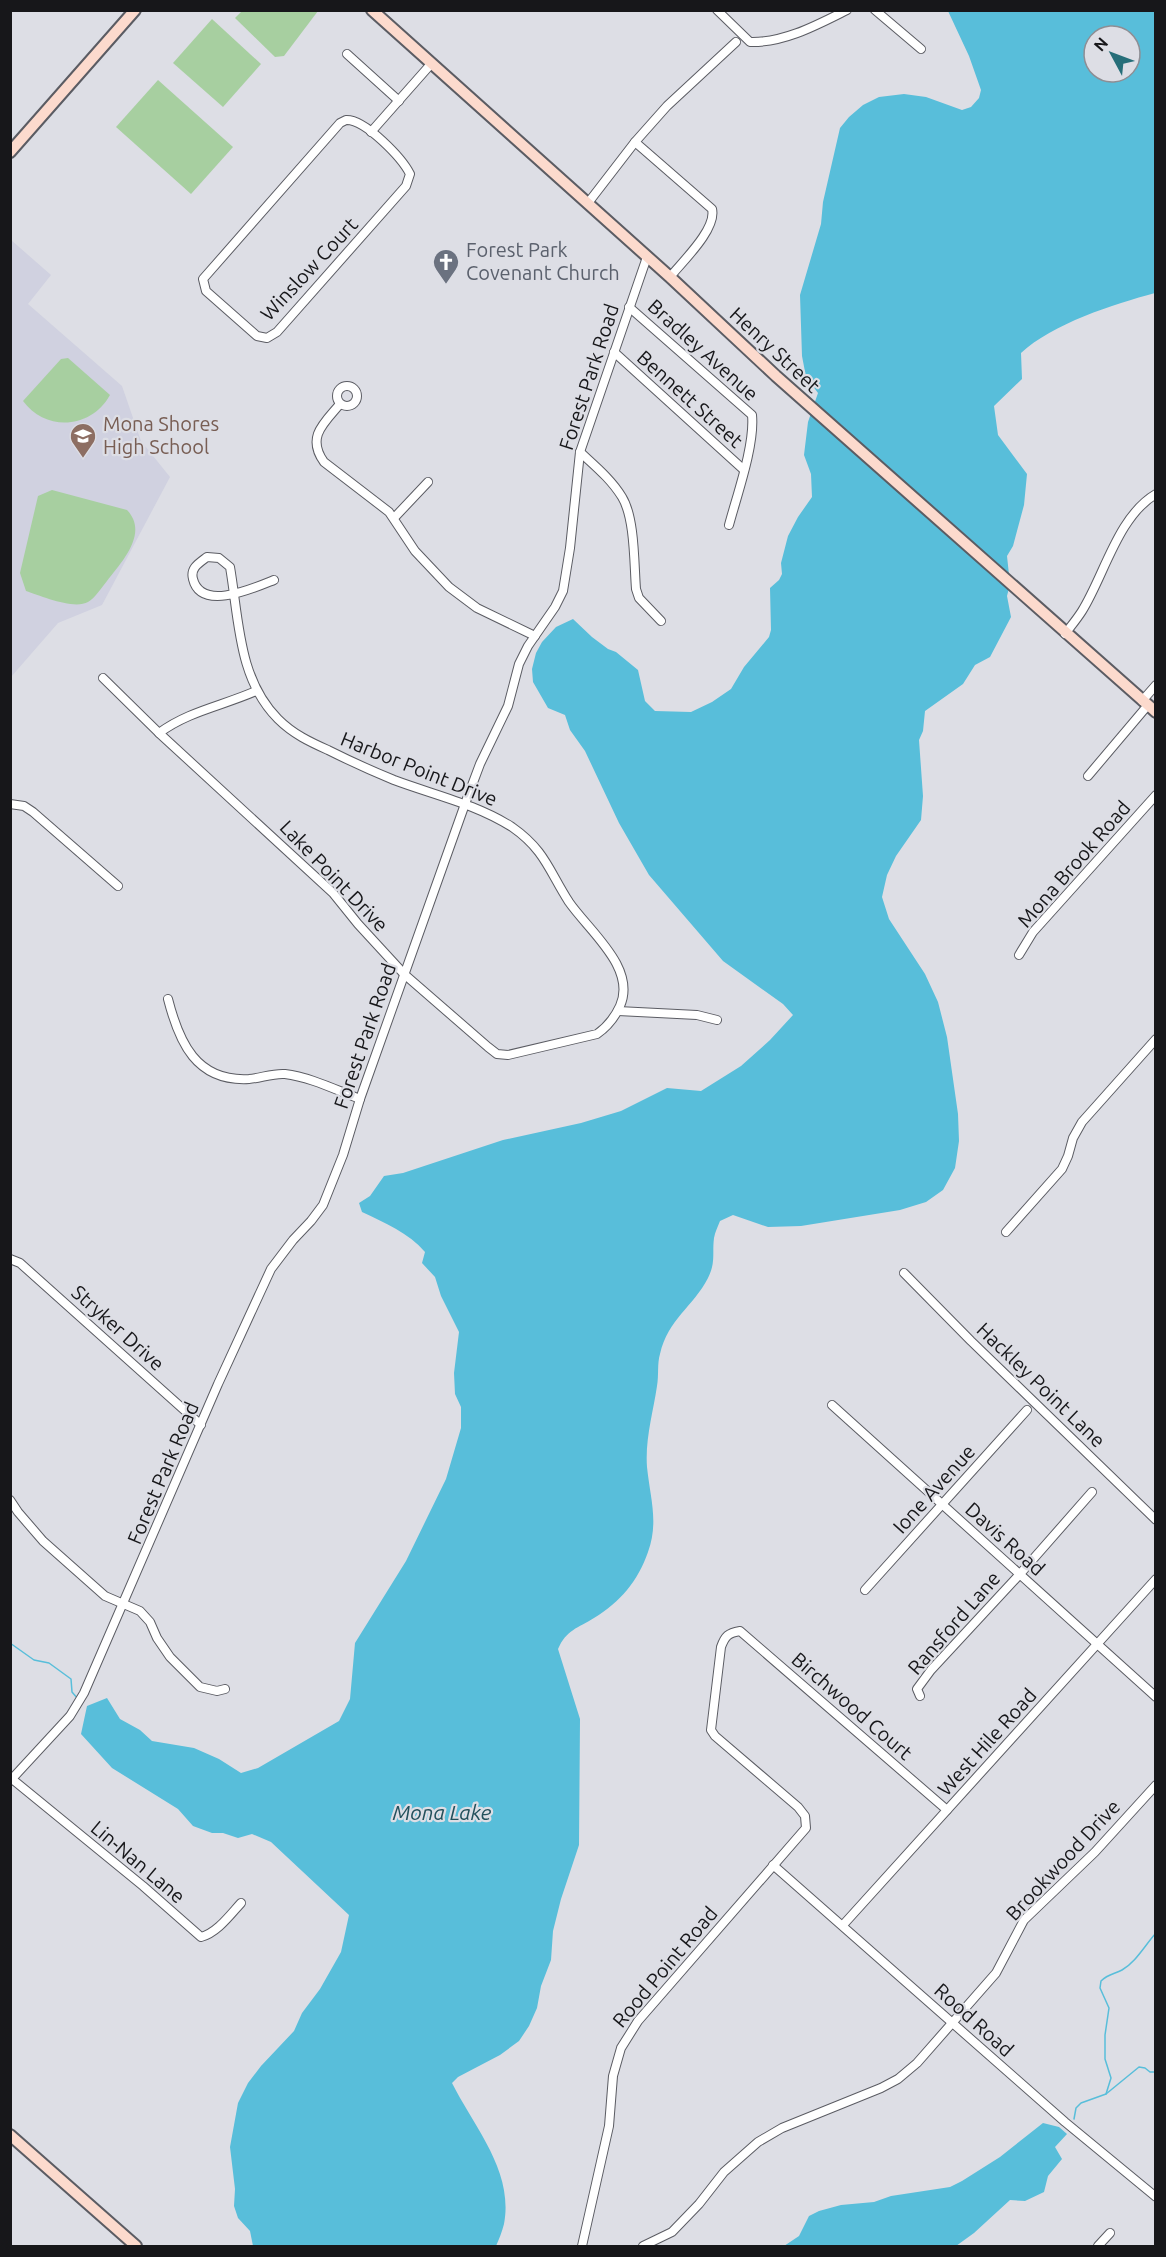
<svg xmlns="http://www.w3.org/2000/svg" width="1166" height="2257" font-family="Ubuntu,sans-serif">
  <rect width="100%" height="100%" fill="#dddee5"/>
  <polygon fill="#d0d1e0" points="11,240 51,275 28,304 122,386 141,441 170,477 102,605 58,623 11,677"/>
  <g fill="#a7cfa0">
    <polygon points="242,11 317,10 318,11 284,56 275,57 235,18"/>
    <polygon points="212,19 261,64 223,107 173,63"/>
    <polygon points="158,80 233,147 191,194 116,127"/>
    <path d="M68,358L110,395C91,429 46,432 23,401L61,359Z"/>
    <path d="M52,490L127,510C149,533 122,562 107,581C102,587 95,598 88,602C74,610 41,596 26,591L20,573L38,496Z"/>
  </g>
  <g fill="#58beda" fill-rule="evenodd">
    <path d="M948,11H1155V293C1114,304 1052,324 1021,353L1022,379L994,406L998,435L1027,474L1024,505L1013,546L1007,556L1010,584L1007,596L1011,617L990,657L975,665L963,684L925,711L923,731L919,740L923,796L921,820L896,856L887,875L882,897L889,919L925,974L938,1002L947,1037L958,1114L959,1141L955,1168L943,1190L926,1202L900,1210L801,1226L768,1227L733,1215L720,1221C718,1226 715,1232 714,1238C712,1253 716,1262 708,1278C693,1307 668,1319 660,1354C657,1364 659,1375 657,1386C653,1413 645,1439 647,1467C650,1497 659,1522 648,1552C638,1581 620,1602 594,1618C578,1628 566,1630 558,1649L580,1719L579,1845L561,1899L553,1931L551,1960L541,1986L537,2008L529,2026L519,2041L500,2055L458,2077L452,2083C474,2127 514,2171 504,2224C502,2232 499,2239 496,2246H253L250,2231L238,2218L234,2206L235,2189L230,2147L238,2103L248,2083L261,2066L294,2031L302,2013L320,1989L341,1952L349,1915L271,1842L252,1834L238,1838L223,1833H212L193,1826L178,1809L112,1768L81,1734L87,1706L107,1698L120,1719L140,1730L152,1741L194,1748L219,1759L241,1773L258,1768L339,1721L350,1699L355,1643L406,1561L446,1479L461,1428V1407L455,1394L454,1373L459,1332L441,1296L435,1277L422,1263L425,1252C409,1233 385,1223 362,1212L359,1203L370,1196L384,1176L403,1173L503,1140L581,1123L621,1111L667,1088L701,1091L741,1066L770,1040L793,1015L783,1004L723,961L649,875L619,823L585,751L570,730L565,715L548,708L533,682L532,669L536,653L542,642L556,627L573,619L592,637L608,649L616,652L638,670L645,701L655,711L691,712L712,702L731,689L744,667L769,637L771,630L770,588L779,580L782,574L781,563L788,536L798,517L812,497L811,474L804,455L808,422L818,393L806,377L802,356L800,295L821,224L823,202L840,128L849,117L863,105L879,97L904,94L926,97L962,110L971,107L979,98L981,90L969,56ZM1094,36H1130V72H1094Z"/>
    <polygon points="1043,2123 1059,2127 1067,2134 1055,2147 1062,2159 1048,2176 1044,2192 1025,2201 1010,2200 974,2233 956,2246 784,2246 799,2236 809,2216 819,2211 841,2205 874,2202 891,2196 950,2187 962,2181 1000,2157"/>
  </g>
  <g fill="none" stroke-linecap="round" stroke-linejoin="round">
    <g stroke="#58beda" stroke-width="1.5">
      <polyline points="10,1643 34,1660 49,1663 71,1679 72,1692 78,1699"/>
      <path d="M1106,2094L1111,2078L1105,2059V2035L1109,2008L1100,1988L1101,1981C1108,1974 1115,1974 1122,1970C1136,1962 1145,1945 1156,1933"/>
      <polyline points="1074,2119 1076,2108 1081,2103 1106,2094 1139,2067 1145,2068 1150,2072 1156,2072"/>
    </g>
    <g stroke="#5b5c63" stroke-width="10">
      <g id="street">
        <path d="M717,10L750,42C784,43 817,25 847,10"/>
        <polyline points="875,10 921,49"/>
        <polyline points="347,54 399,101"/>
        <path d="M346,120C365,119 402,158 410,174L406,186L277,332L267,338L257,336L206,291L203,279L340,123Z"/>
        <polyline points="371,132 431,64"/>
        <path d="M635,142L712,209C717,229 682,262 670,277"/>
        <polyline points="588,203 635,142 667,106 736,42"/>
        <path d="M629,307L752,415C755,445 737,495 729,525"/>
        <polyline points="614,352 744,470"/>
        <circle cx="347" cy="396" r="10"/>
        <path d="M340,404C324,423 306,437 324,462L389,512L415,551L449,587L477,608L535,636"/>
        <path d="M580,452C595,466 611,479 622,497C635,518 634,564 636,589L639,598L661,621"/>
        <polyline points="394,518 428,482"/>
        <path d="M1065,634C1071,626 1077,619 1082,611C1104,576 1118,516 1156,494"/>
        <path d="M103,678L159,733L333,893L358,924L404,974L488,1047L497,1054L508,1055L597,1034C607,1027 615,1017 620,1006C637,968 589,931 569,902C549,871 545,850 512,827C476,804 434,795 394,780C372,771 350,761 328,750C310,742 293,734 278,719C238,679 239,619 230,567L219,558L207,557C199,563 190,568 193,579C201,612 254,588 274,580"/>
        <polyline points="1142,701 1156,685"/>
        <path d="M159,733C189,711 222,706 256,691"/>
        <polyline points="1088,776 1148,705"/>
        <polyline points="10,804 24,806 33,812 118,886"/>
        <polyline points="1019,955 1033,932 1156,795"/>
        <path d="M168,999C179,1042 196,1082 249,1079C261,1078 273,1073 285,1074C310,1077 336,1090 360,1099"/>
        <polyline points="618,1011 697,1015 717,1020"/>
        <polyline points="1006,1232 1062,1169 1068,1156 1073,1138 1082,1122 1156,1039"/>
        <polyline points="10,1259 20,1263 201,1425"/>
        <polyline points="904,1273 971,1341 1156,1520"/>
        <polyline points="832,1405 1156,1697"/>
        <polyline points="10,1500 18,1512 43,1541 105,1596 140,1611 150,1622 157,1638 170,1657 200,1687 217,1691 225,1689"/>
        <polyline points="865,1590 1027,1410"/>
        <polyline points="920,1696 917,1689 931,1670 1020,1574 1092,1492"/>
        <path d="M12,1779L143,1886L201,1937C217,1933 230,1915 241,1903"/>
        <polyline points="10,1781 70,1716 84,1693 218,1384 271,1269 293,1240 311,1221 323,1205 343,1155 360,1099 465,804 480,764 508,706 519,664 528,646 555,607 563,591 570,548 580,452 647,257"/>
        <polyline points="773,1865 1065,2122 1156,2197"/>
        <polyline points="843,1925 1156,1579"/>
        <path d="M582,2246L609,2126L613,2076L621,2048L638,2021L806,1828L805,1816L798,1807L715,1736L711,1730L721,1647C725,1636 728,1633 740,1631L947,1810"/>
        <polyline points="643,2246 672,2232 699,2204 724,2172 758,2142 782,2128 881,2088 898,2079 917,2063 996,1973 1024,1920 1095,1852 1156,1785"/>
        <polyline points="1098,2246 1110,2233"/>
      </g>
    </g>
    <g stroke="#5b5c63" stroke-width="14">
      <g id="secondary">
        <polyline points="372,10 670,277 776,376 1156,712"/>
        <polyline points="10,152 135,10"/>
        <polyline points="10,2135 136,2246"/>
      </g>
    </g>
    <use href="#street" stroke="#fff" stroke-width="8"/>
    <use href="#secondary" stroke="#fcdacd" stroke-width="10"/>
  </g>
  <defs>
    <g id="church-pin" transform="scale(1.35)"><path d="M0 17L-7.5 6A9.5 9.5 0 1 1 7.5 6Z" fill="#6b7280" stroke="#dddee5"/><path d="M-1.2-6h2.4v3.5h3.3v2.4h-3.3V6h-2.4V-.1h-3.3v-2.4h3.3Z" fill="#fff"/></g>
    <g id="school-pin" transform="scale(1.35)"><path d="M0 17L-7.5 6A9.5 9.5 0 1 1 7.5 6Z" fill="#8d6e63" stroke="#dddee5"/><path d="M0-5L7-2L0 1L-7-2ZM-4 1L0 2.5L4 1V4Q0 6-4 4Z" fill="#fff"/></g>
  </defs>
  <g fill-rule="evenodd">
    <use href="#church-pin" x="446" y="262"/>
    <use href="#school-pin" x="83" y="436"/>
  </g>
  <g text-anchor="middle" stroke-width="4.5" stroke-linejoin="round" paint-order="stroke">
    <g font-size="20" fill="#5b616d" stroke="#dddee5" text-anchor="start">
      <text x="466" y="257">Forest Park<tspan x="466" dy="23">Covenant Church</tspan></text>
    </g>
    <g font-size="20" fill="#17171a" stroke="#dddee5">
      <text transform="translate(309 269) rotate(-47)" y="7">Winslow Court</text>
      <text transform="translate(703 350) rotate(42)" y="7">Bradley Avenue</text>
      <text transform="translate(775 350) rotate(43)" y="7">Henry Street</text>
      <text transform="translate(589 377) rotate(-72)" y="7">Forest Park Road</text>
      <text transform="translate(690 399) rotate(42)" y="7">Bennett Street</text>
      <text transform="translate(419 769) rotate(22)" y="7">Harbor Point Drive</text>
      <text transform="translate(1074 864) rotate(-49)" y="7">Mona Brook Road</text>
      <text transform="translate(334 876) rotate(46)" y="7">Lake Point Drive</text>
      <text transform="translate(365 1036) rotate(-71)" y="7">Forest Park Road</text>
      <text transform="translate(118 1328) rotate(42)" y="7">Stryker Drive</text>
      <text transform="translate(1041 1385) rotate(44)" y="7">Hackley Point Lane</text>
      <text transform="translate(163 1473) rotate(-67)" y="7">Forest Park Road</text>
      <text transform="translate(934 1489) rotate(-48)" y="7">Ione Avenue</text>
      <text transform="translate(1005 1539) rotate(42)" y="7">Davis Road</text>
      <text transform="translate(954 1623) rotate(-49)" y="7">Ransford Lane</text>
      <text transform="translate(852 1706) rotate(41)" y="7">Birchwood Court</text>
      <text transform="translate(987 1742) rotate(-48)" y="7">West Hile Road</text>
      <text transform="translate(1063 1860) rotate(-47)" y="7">Brookwood Drive</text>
      <text transform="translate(138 1862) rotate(40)" y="7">Lin-Nan Lane</text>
      <text transform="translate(665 1967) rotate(-50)" y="7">Rood Point Road</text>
      <text transform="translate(974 2020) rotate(42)" y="7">Rood Road</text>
    </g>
    <g font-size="20" fill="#785e54" stroke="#dddee5" text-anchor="start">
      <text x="103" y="431">Mona Shores<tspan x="103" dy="23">High School</tspan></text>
    </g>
    <g font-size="21" font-style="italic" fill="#23505c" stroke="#dddee5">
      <text x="442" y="1820">Mona Lake</text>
    </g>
  </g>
  <rect width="1166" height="2257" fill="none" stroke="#17171a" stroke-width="24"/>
  <g transform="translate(1112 54) rotate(311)"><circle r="28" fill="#dddee5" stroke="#8e8e94" stroke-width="1.5"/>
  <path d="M0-4.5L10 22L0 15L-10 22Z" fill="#266e79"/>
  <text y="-9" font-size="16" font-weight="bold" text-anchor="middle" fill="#17171a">N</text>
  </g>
</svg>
